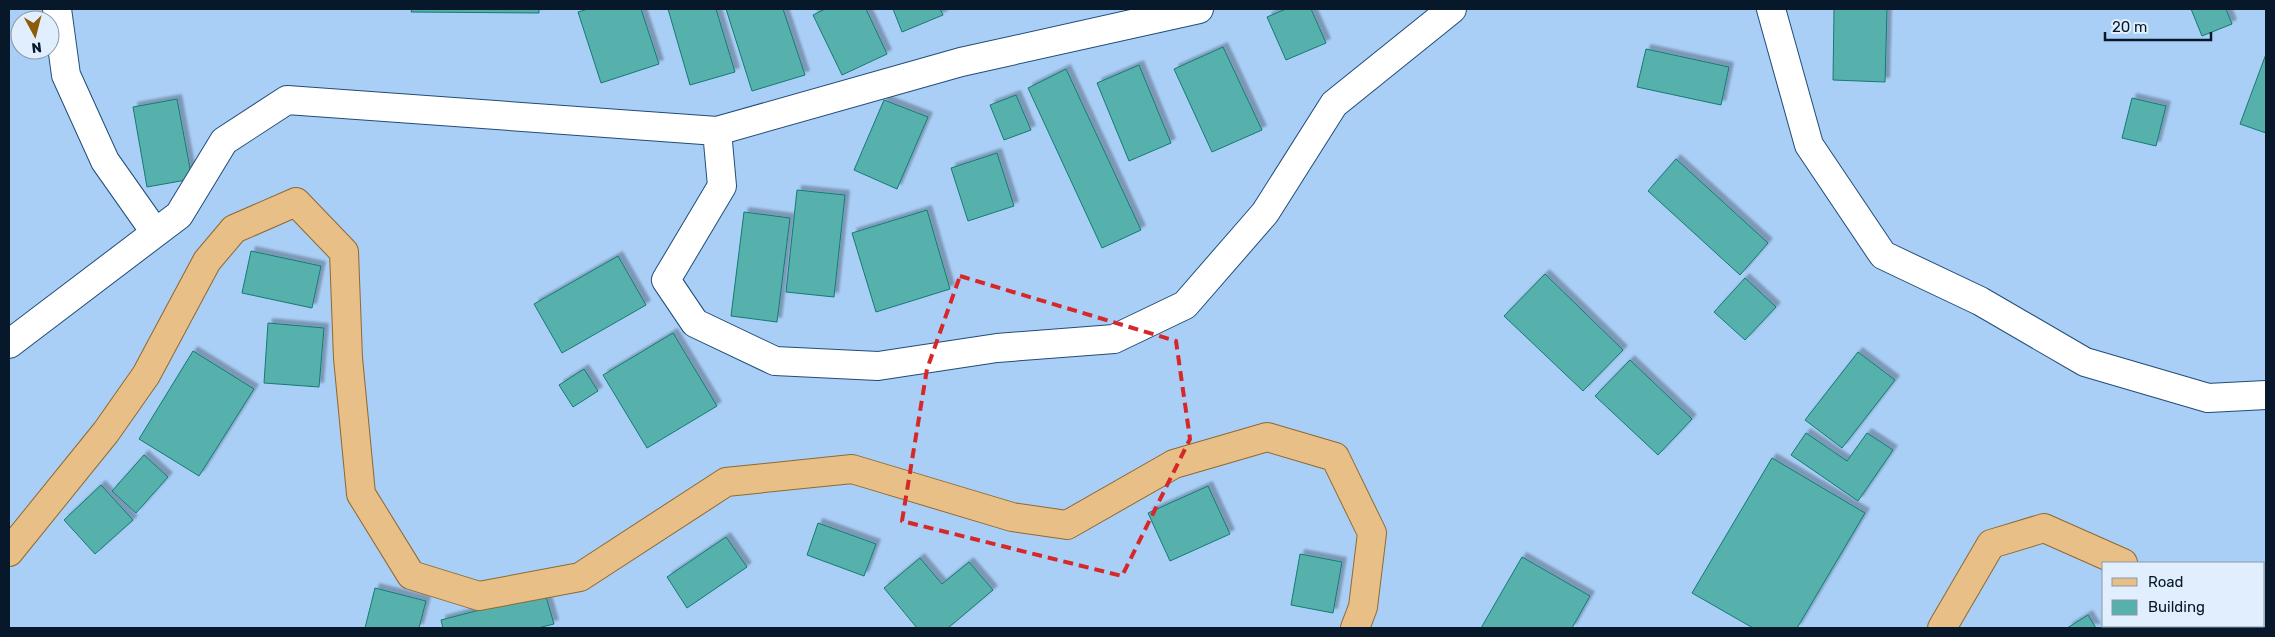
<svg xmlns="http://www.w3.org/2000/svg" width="2275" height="637" font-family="Rubik,sans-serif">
  <defs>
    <filter id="shadow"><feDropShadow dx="4.5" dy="-4.5" stdDeviation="1" flood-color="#0004"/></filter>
  </defs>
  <rect width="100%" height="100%" fill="#aacff7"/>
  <g fill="#57b0ab" stroke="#137a75" filter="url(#shadow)">
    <polygon points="412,9 539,9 539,13 411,12"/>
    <polygon points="588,9 641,9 659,64 601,83 578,12"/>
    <polygon points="668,9 716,9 735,72 690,85"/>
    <polygon points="726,9 783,9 805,75 752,91"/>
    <polygon points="825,9 866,9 887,54 842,75 813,15"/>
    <polygon points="893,9 940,9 943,15 902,32"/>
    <polygon points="1286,9 1311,9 1326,43 1286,60 1267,17"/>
    <polygon points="1834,9 1887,9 1885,82 1833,80"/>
    <polygon points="2191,9 2226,9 2232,24 2202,36"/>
    <polygon points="1223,47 1262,130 1212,152 1174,69"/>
    <polygon points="1646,49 1729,67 1721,105 1637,87"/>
    <polygon points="2266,54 2266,133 2240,124"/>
    <polygon points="1139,65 1171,143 1129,161 1097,83"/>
    <polygon points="1066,69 1141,230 1102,248 1028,88"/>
    <polygon points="1016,95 1031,130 1004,140 990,105"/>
    <polygon points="2132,98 2166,106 2156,146 2122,138"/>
    <polygon points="177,99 192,179 147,187 133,107"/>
    <polygon points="884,100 928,117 897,189 854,170"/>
    <polygon points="997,153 1014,206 968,221 951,168"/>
    <polygon points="1676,159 1768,243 1740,275 1648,191"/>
    <polygon points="797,190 845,195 834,297 786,292"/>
    <polygon points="927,210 950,289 876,312 852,233"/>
    <polygon points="744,212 790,218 777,322 731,316"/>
    <polygon points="251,251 321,266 312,308 242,293"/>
    <polygon points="618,256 646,305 562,353 534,304"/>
    <polygon points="1545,274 1623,350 1583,391 1504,316"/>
    <polygon points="1745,278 1776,307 1745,340 1714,312"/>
    <polygon points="268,323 324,328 319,387 264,383"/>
    <polygon points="673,333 717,406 647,448 603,375"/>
    <polygon points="193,351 254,389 199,476 139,439"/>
    <polygon points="1858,352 1895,380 1842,448 1805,420"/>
    <polygon points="1630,360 1692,419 1658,455 1595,396"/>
    <polygon points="584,369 598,391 573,407 559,385"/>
    <polygon points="1806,433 1847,461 1867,433 1893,450 1858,501 1791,455"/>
    <polygon points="144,455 168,477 136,513 112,491"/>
    <polygon points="1772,458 1865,513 1797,628 1753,628 1692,593"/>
    <polygon points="101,485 133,520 95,554 64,520"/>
    <polygon points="1208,486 1230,534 1170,561 1148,513"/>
    <polygon points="818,523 876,544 864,576 807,555"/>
    <polygon points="726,537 747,567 687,608 667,577"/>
    <polygon points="1300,554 1342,562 1333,613 1291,605"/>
    <polygon points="1522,557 1590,596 1572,628 1481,628"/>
    <polygon points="920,558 942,584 969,562 993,590 948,628 917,628 884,588"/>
    <polygon points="375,588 426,601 419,628 365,628"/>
    <polygon points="545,593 554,624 538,628 443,628 441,620"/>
    <polygon points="2088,615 2096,628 2067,628"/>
  </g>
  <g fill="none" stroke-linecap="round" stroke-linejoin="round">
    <g stroke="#214c77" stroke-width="30">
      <g id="minor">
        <polyline points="57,9 66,75 105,161 155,232"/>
        <polyline points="1771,9 1809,145 1883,255 1980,301 2085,362 2208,398 2266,395"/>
        <polyline points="717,131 961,62 1199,9"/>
        <polyline points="9,344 179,215 224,141 287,100 717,131 722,186 666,280 695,323 775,361 878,366 997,348 1114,339 1185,305 1265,213 1334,104 1452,9"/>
      </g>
    </g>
    <g stroke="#8f6931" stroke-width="30">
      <g id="major">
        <polyline points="9,552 106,432 146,375 207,261 234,229 296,202 344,252 348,358 361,494 411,575 479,596 580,577 726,482 852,469 1012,517 1067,525 1174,464 1267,437 1335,457 1372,533 1363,607 1355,628"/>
        <polyline points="1942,628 1991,544 2044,528 2123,563"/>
        <polyline points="2144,628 2145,626"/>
      </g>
    </g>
    <use href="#minor" stroke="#fff" stroke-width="28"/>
    <use href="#major" stroke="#e8bf86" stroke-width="28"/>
  </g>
  <path fill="none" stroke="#d62828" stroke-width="4" stroke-dasharray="10 6" stroke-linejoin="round" d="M960,276L1176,341L1190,439L1122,576L902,521L927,369Z"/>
  <rect width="2275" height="637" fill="none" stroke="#06182a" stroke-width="20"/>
  <rect x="2102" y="562" width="162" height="65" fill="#e0eefd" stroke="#8998a9"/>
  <rect x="2112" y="578" width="25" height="8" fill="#e8bf86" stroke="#8998a9"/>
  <text x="2148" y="587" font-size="15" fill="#06182a">Road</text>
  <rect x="2112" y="600" width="25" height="15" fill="#57b0ab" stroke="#8998a9"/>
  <text x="2148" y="612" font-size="15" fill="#06182a">Building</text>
  <g transform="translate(35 35) rotate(173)"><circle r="24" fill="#e0eefd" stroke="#8998a9"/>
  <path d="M0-4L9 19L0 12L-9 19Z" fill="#8e5b09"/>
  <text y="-8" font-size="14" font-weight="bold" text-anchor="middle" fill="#06182a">N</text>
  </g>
  <path d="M2105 32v8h106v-8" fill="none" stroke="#06182a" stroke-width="2.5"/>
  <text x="2112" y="32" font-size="15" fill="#06182a" stroke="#e0eefd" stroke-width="4" paint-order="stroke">20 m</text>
</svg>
